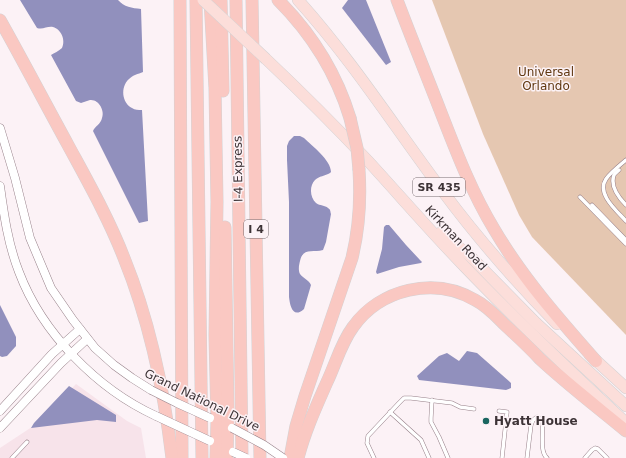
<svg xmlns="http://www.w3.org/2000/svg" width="626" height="458" font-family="'DejaVu Sans',sans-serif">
  <rect width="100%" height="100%" fill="#fcf2f6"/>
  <polygon fill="#f7e3ea" points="76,384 127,421 141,428 146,458 0,458 0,448 41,421"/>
  <polygon fill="#e5c7b1" points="432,0 626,0 626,335 532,237 519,215 483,134"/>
  <g fill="#9190bd">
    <path d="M20,0H118C124,7 132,8 141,9L143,72C138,74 133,75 129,79C120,87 122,103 132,108C135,110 138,110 142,110L148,221L139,223L93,131C95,126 101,124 102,118C105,111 99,99 90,100C87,101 84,102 81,103L76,101L51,55C54,53 59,51 62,48C66,40 61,29 53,27C47,26 43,30 37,28Z"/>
    <polygon points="348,0 366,0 391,62 386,65 342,8"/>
    <path d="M294,136H300L304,138C312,146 331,160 331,172L330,173C325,176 319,176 315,180C309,186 310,198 316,203C320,206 325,205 328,208C331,210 330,211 331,214L326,242L323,250C313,253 303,247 300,261C299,265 298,270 300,274C303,278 309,280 311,285L304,309C293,319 290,306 289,297V202L287,160V146L289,141Z"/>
    <polygon points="386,225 389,225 406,245 420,260 422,262 421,263 399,267 377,274 376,272 382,249 384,227"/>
    <polygon points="0,305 16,337 16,346 7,356 2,357 0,356"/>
    <polygon points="467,351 477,353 511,383 511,388 506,390 419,380 417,376 439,356 447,353 459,361"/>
    <polygon points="69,386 116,415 116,422 97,420 31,428 34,423"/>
  </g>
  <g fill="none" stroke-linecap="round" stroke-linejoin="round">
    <g stroke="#978089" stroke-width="4.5">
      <g id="service">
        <path d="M626,160C620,165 610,173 606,179C596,194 617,211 626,221"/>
        <path d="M619,170C617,172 615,173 614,175C610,186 619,198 626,205"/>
        <polyline points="580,197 626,244"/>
        <polyline points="592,205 626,240"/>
        <polyline points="432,400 431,418 431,422 439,437 448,458"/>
        <polyline points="499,411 507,412 502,458"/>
        <polyline points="390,412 421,440 429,458"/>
        <polyline points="12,458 27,442"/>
        <polyline points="374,458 367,443 368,436 399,403 404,398 411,398 452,403 460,407 474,409"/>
        <path d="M527,458L531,425L533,420L537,417L542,420C544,431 539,451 547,458"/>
        <polyline points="585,458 592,450 595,448 598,449 607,458"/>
      </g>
    </g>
    <g stroke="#978089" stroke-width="9">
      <g id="tertiary">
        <polyline points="0,128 15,178 30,238 51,288 73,320 95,348 114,365 132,378 151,390"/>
        <path d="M0,186C4,215 8,244 19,272C42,333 97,389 156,416"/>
        <polyline points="0,411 52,354 80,329"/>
        <polyline points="0,428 61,363 87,339"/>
      </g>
    </g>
    <g stroke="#d4d2d3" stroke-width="12">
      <g id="primary">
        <path d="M298,0C352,60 396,129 444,193C479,240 517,283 557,324"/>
        <path d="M266,59C301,92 336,127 369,162C401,197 432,233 465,267C517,321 571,372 626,423"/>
        <polyline points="440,233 469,255 536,323 626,406"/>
        <polyline points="590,355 626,388"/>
      </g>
    </g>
    <g stroke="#d4d2d3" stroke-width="13">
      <g id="motorway">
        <polyline points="180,0 182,458"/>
        <polyline points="196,0 202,458"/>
        <polyline points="210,0 215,88 217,202 215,335 217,421 216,458"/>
        <polyline points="221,0 223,91"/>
        <polyline points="236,0 242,458"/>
        <polyline points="252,0 260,458"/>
        <path d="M278,0C312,34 336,72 350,118"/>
        <path d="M397,0C411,37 426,74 440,110C456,151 471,191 494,229C522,277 559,319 596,361"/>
        <path d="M0,20C23,61 45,103 68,145C88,182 109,219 124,258C150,322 164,390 172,458"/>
        <polyline points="225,227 228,414 227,458"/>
        <path d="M290,458L296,426L305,396L352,258C359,229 361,200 359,170"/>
        <path d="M298,458C305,431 316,407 327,382C336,363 341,343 353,327C380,289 434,276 475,300C487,306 496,316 505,325C517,336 529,347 540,359C567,384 597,407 626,431"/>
      </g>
    </g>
    <use href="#service" stroke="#fff" stroke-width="3.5"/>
    <use href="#tertiary" stroke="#fff" stroke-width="8"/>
    <use href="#primary" stroke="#fcdeda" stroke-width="11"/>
    <use href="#motorway" stroke="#fac8c2" stroke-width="12"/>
    <g stroke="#978089" stroke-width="9" stroke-linecap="butt">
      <g id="tertiary-bridge">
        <polyline points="151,390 177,403 210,418"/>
        <polyline points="156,416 210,441"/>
        <polyline points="232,428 264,445 283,458"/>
        <polyline points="233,452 246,458"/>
      </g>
    </g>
    <g stroke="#d4d2d3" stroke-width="12" stroke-linecap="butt">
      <polyline id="primary-bridge" points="203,0 266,59"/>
    </g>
    <g stroke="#d4d2d3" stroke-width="13" stroke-linecap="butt">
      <polyline id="motorway-bridge" points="350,118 357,148 359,170"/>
    </g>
    <use href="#tertiary-bridge" stroke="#fff" stroke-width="8"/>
    <use href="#primary-bridge" stroke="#fcdeda" stroke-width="11"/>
    <use href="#motorway-bridge" stroke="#fac8c2" stroke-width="12"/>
  </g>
  <circle fill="#1a655f" stroke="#fcf2f6" stroke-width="1.5" cx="486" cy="421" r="4"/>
  <g text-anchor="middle" stroke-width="3" stroke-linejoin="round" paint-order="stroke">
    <g fill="#fcf2f6" stroke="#766c70" stroke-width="1">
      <rect x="413" y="178" width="52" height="18" rx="3"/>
      <rect x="244" y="220" width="24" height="18" rx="3"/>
    </g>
    <g font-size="11" font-weight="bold" fill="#3d3336">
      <text x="439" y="191">SR 435</text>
      <text x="256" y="233">I 4</text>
    </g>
    <g font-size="12" fill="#613811" stroke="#fcf2f6">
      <text x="546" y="76">Universal<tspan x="546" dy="14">Orlando</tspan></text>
    </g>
    <g font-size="12" fill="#3d3336" stroke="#fcf2f6">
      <text transform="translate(238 169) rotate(-91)" y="4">I-4 Express</text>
      <text transform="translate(456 238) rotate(47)" y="4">Kirkman Road</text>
      <text transform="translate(202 400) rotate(26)" y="4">Grand National Drive</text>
    </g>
    <g font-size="12" font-weight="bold" fill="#3d3336" stroke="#fcf2f6" text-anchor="start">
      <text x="494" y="425">Hyatt House</text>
    </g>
  </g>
</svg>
